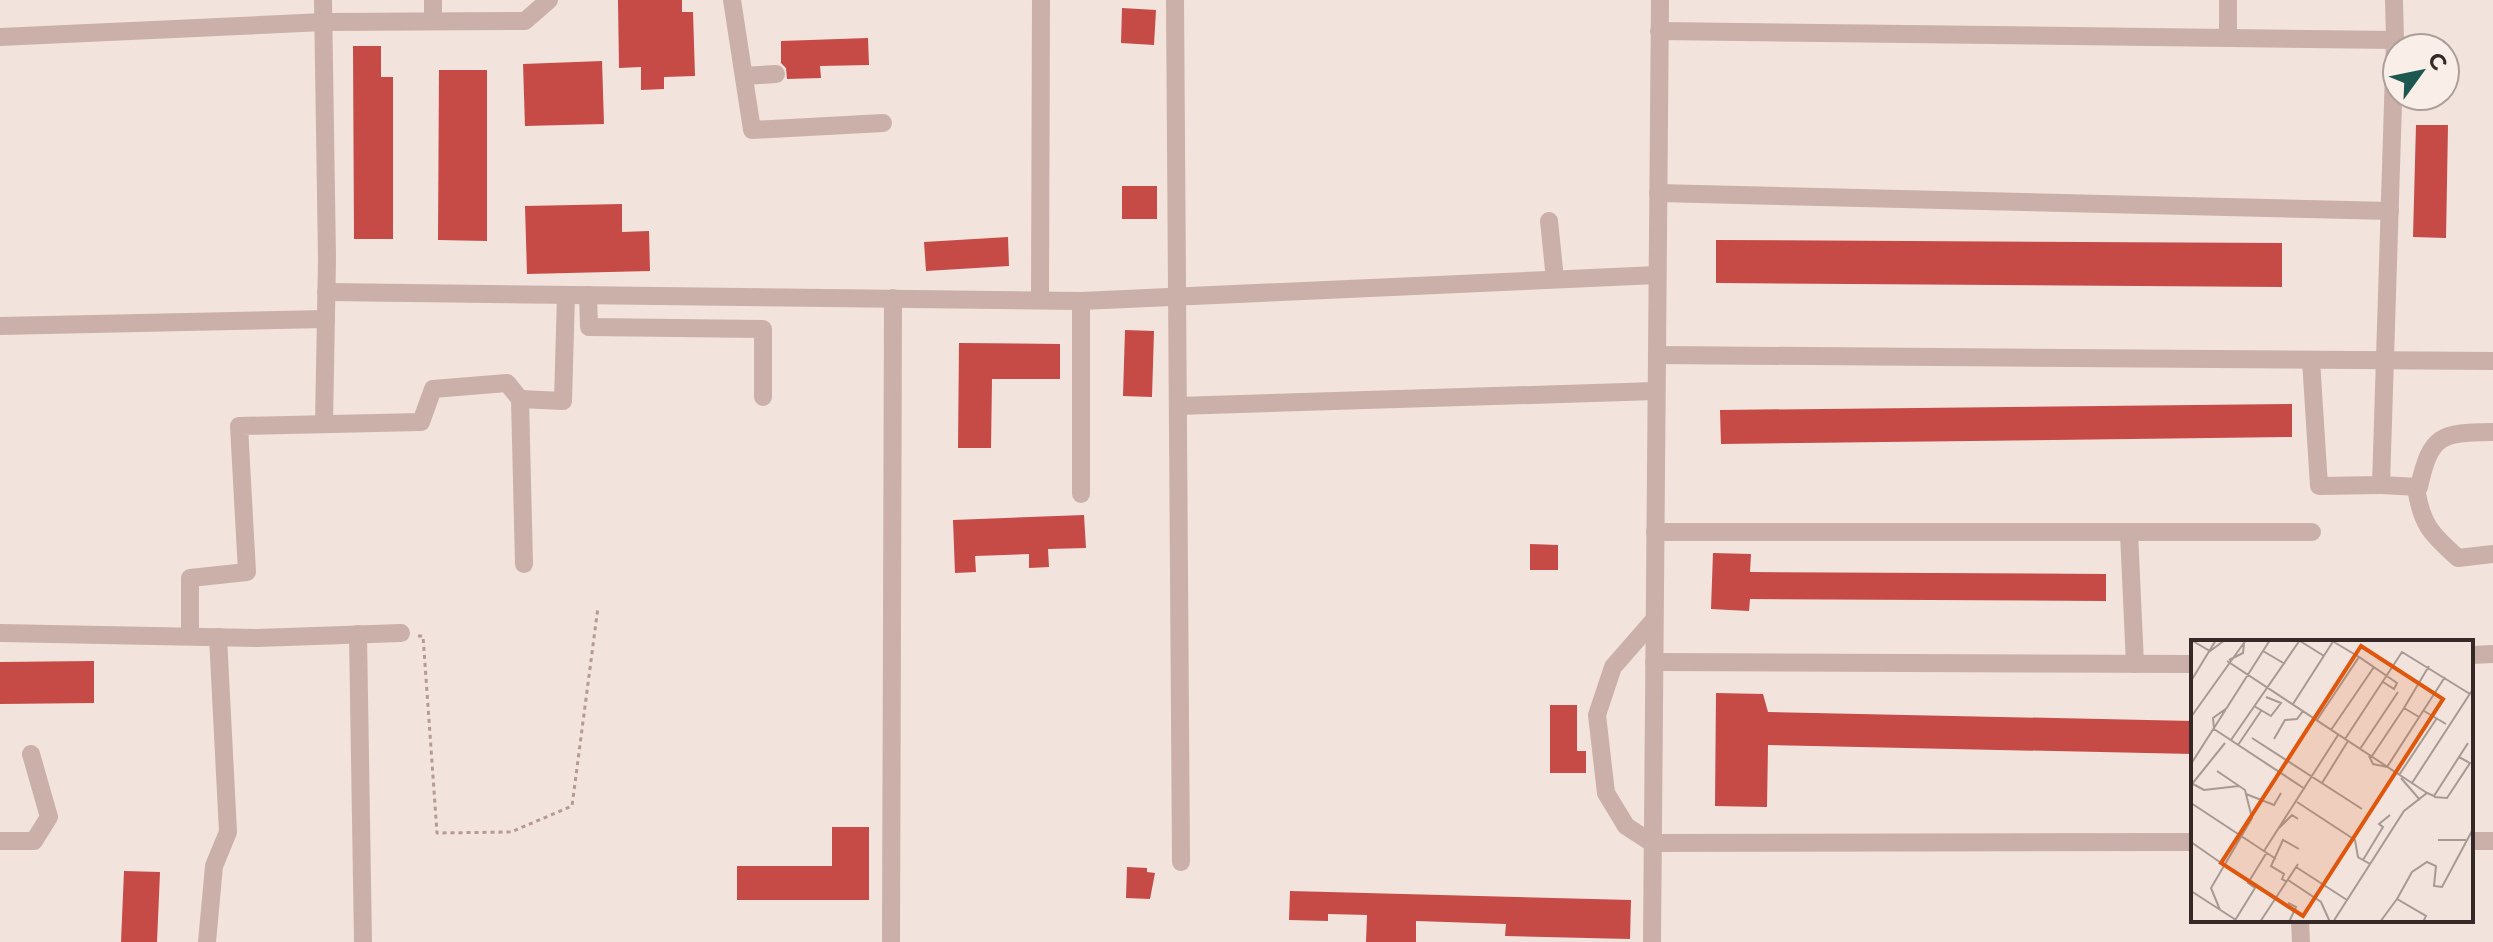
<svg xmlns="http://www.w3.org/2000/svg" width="2493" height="942" font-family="Montserrat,sans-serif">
  <rect width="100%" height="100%" fill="#f2e3dc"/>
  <g fill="#c64a46">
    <polygon points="618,0 682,0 682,12 693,12 695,76 664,77 664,89 641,90 641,67 619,68"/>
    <polygon points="1122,8 1156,10 1154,45 1121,43"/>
    <polygon points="868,38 869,65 820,66 821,78 787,79 786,68 781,63 781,41"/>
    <polygon points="353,46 381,46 381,77 393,77 393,239 354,239"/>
    <polygon points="602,61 604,124 525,126 523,64"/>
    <polygon points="439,70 487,70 487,241 438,240"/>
    <polygon points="2416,125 2448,125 2446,238 2413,237"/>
    <rect x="1122" y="186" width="35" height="33"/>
    <polygon points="622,204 622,232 649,231 650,271 527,274 525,206"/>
    <polygon points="1008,237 1009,266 926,271 924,242"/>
    <polygon points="1716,240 2282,243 2282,287 1716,283"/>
    <polygon points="1125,330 1154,331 1152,397 1123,396"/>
    <polygon points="959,343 1060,344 1060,379 992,379 991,448 958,448"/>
    <polygon points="2292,404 2292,437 1721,444 1720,410"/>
    <polygon points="1084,515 1086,548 1048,549 1049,567 1029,568 1029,554 975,556 976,572 955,573 953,520"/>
    <polygon points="1530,544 1558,545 1558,570 1530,570"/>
    <polygon points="1713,553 1751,554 1750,572 2106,574 2106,601 1750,599 1749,611 1711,609"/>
    <polygon points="94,661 94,703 0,704 0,662"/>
    <polygon points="1716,693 1763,694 1768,712 2193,721 2193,754 1768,745 1767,807 1715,806"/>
    <polygon points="1550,705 1577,705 1577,751 1586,751 1586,773 1550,773"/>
    <polygon points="832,827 869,827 869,900 737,900 737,866 832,866"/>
    <polygon points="1127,867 1147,868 1147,872 1155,873 1150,899 1126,898"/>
    <polygon points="124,871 160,872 157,942 121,942"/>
    <polygon points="1290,891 1631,900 1630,939 1505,936 1506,924 1416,921 1416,942 1366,942 1367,915 1328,914 1328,921 1289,920"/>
  </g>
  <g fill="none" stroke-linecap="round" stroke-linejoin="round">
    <polyline stroke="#b69a92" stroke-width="3" stroke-dasharray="4 4" stroke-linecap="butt" points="418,636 423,636 437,833 511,832 572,806 598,607"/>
    <g stroke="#cab0a8" stroke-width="18">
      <polyline points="323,0 327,259 324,424"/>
      <polyline points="732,0 752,130 883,123"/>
      <polyline points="1175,0 1181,862"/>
      <polyline points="2394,0 2395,40"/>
      <polyline points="433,21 433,0"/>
      <polyline points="1659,31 2395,40 2381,485 2319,486 2311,360"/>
      <polyline points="0,37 324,22 525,21 549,0"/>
      <polyline points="2228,38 2228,0"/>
      <polyline points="744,76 776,74"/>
      <polyline points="1658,193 2390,211"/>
      <polyline points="1549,221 1555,279"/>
      <polyline points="326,292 1081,301 1657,275"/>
      <polyline points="588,295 589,327 763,329 763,397"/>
      <polyline points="1040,300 1041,0"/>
      <polyline points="0,326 326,319"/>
      <polyline points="1657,355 2493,361"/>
      <polyline points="520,399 563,401 566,295"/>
      <polyline points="1178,406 1656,391"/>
      <path d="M2381,485L2419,487C2431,433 2441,433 2493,432"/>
      <path d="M2416,487C2421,524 2431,534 2458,558L2493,554"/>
      <polyline points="1081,494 1081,301"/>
      <polyline points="1655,532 2312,532"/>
      <polyline points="2129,533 2135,664"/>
      <polyline points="1654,620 1613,667 1597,715 1606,793 1626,826 1652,843 2193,842"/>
      <polyline points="0,633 257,638 401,633"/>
      <polyline points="358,634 363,942"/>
      <polyline points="190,636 190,578 247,572 239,426 421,422 433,389 507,383 520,399 524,564"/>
      <polyline points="2471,655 2493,654"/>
      <polyline points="1654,662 2193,664"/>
      <polyline points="0,841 34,841 49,817 31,754"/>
      <polyline points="2471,841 2493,841"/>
      <polyline points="2300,920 2301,942"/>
      <polyline points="207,942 214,866 228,832 218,637"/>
      <polyline points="891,942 893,298"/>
      <polyline points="1652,942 1660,0"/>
    </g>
  </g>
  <g transform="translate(2191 640)">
    <rect width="282" height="282" fill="#f2e3dc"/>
    <path fill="none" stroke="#a79994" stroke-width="2" d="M0,0L19,11L34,0M109,1L133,16M143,2L168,17M72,11L94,24M38,20L52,13L53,3M36,21L236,153M0,41L25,0M102,64L143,0M63,66L80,76L90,63L75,57M213,68L238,26M233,71L255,84M0,77L55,0M126,80L168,17L206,43L203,49L192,42M23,89L114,149M23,89L22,78L36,68M140,90L183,27M61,98L171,169M83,99L94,80L106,79L112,71M154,99L211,12L279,54M40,100L109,0M47,105L70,71M169,109L207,52M178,116L182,124L196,127L254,37M181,116L213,68L228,77M0,124L79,0M26,131L54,150L61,178L20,248L29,270M208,135L246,78M210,138L229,160M131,143L157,101M221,143L282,49M1,144L34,103M2,144L13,150L48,146M55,154L83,165L90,153M243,157L256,158L279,123L268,117M106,162L164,200L167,217L179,224M0,163L85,219M88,188L101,175L107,179M247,200H275M0,202L33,225M73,211L147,95M172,220L192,187L188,184L199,175M105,227L156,260M97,240L130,262L139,282M96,242L91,239L93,234L80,226L92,200L108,209M0,251L48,282M206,259L221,232L236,222L245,226L243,246L251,247L282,189M97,263L105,267L98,282M43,282L64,248L57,243L76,212M69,282L107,224M142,282L213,171L236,153L243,156L277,103M189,282L206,259L235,276L232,282"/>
    <path fill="#df570d" fill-opacity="0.15" stroke="#df570d" stroke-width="4" d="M170,6L252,59L112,276L30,223Z"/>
    <rect width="282" height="282" fill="none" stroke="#372928" stroke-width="4"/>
  </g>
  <g transform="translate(2421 72) rotate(57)"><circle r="38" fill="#faeee8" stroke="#ac9f9b" stroke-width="2"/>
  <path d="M0-6L14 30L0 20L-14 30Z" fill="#1d5850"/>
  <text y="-12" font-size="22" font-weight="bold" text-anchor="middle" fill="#372928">С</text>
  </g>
</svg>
